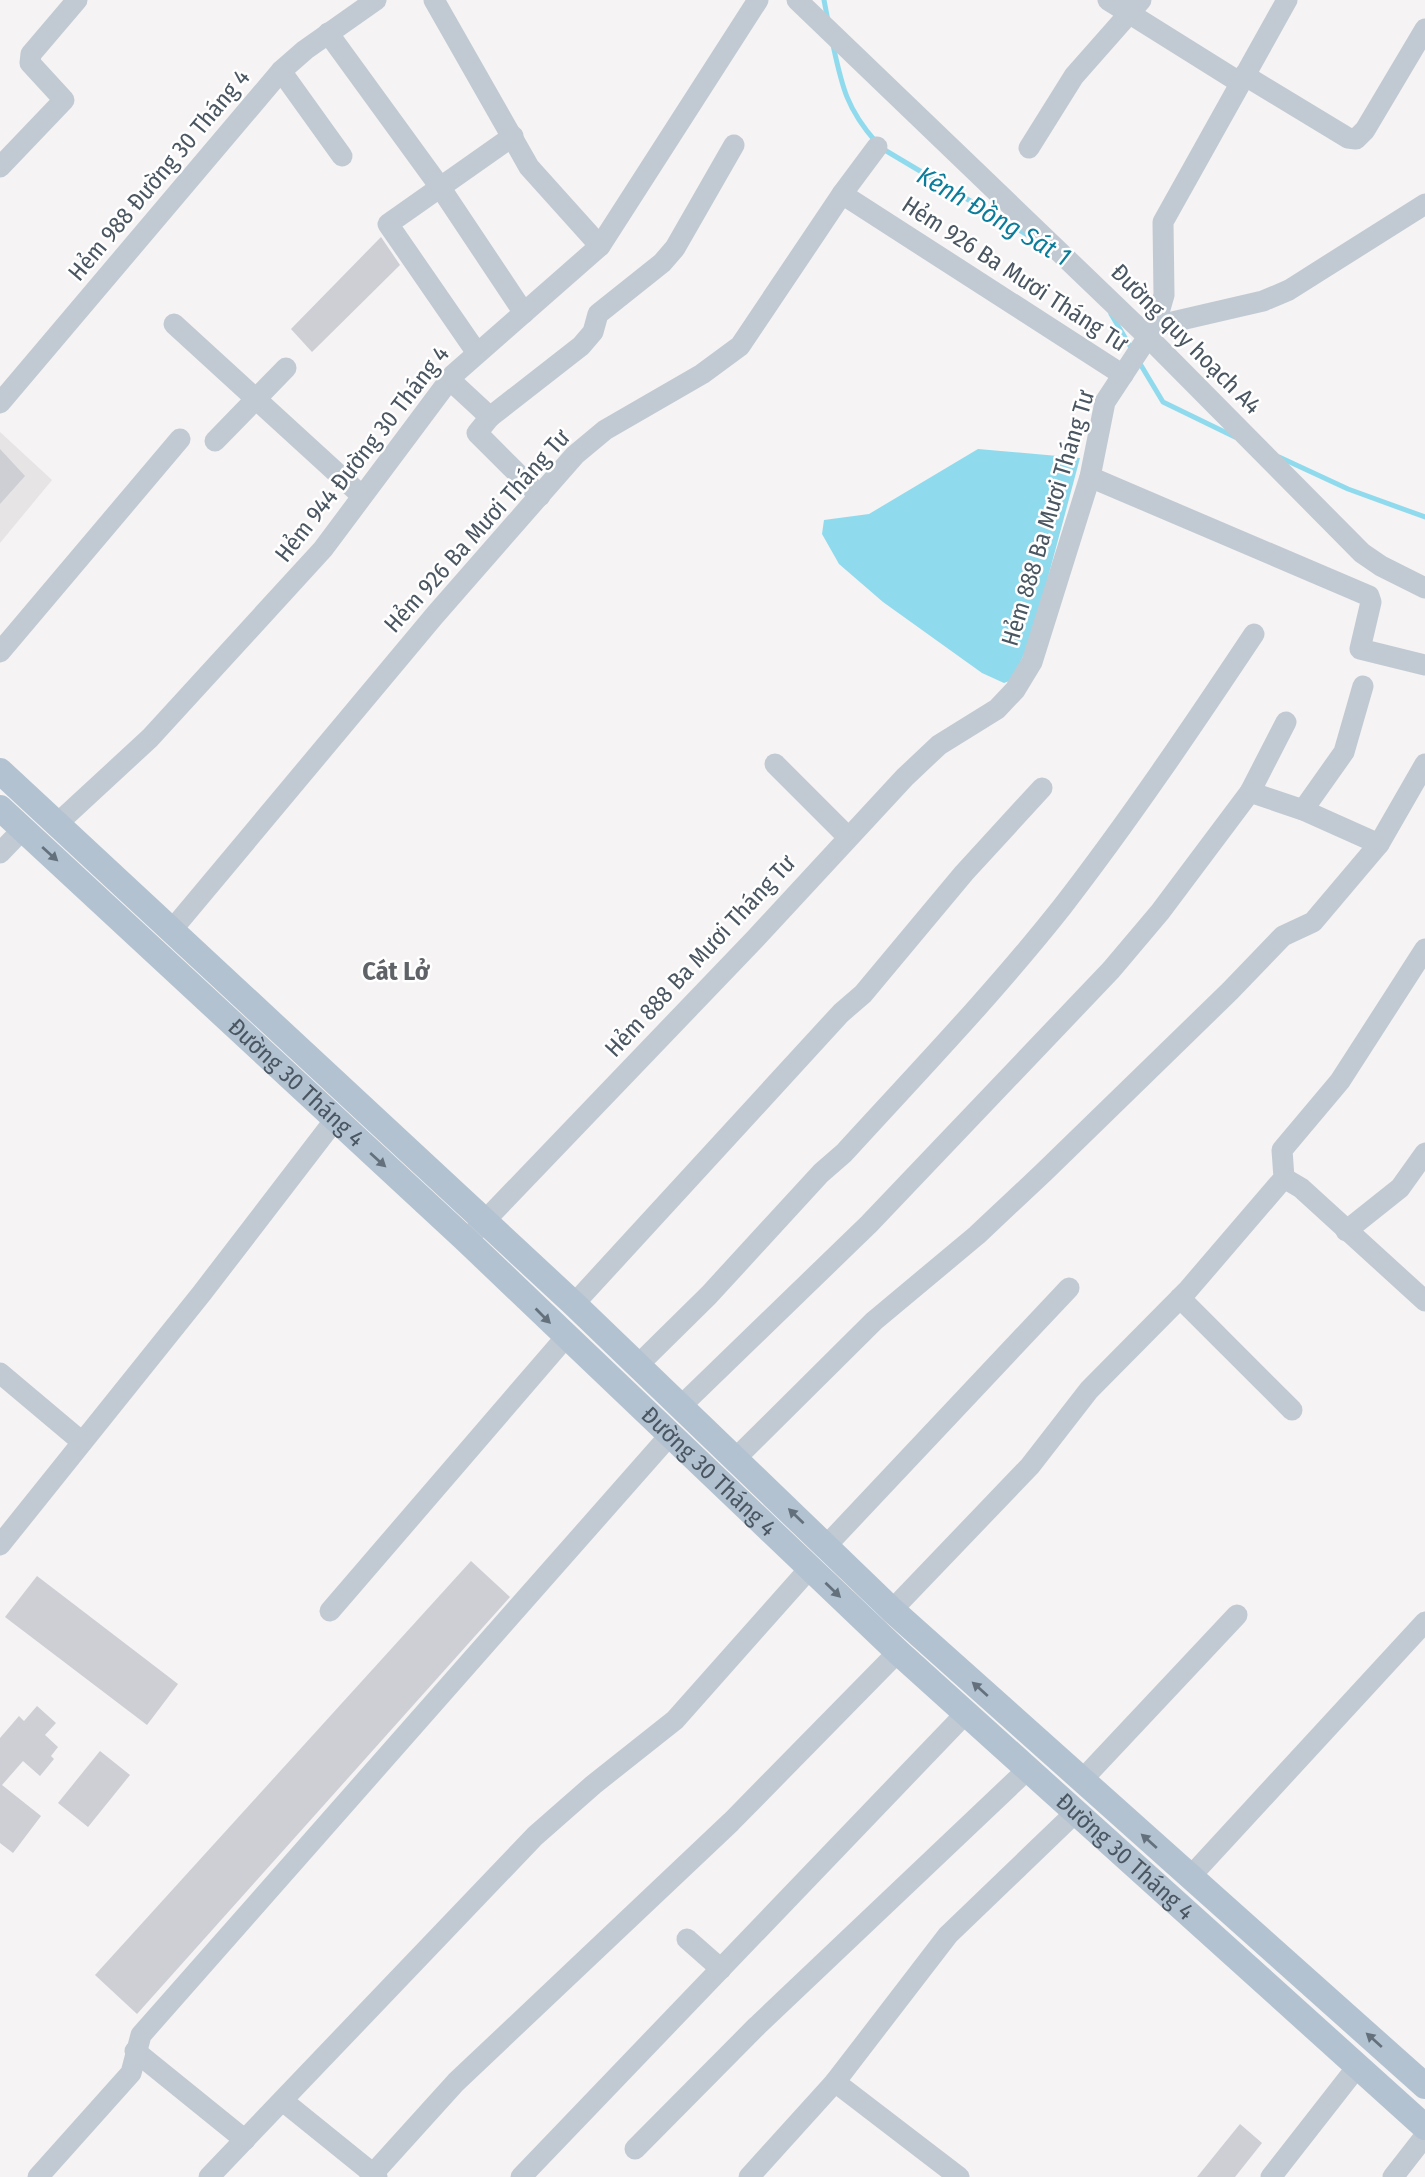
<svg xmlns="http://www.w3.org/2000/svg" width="1425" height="2177" font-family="'Fira Sans Condensed',sans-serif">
  <rect width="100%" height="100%" fill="#f5f3f3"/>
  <polygon fill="#e6e4e5" points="0,432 52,480 0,543"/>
  <polygon fill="#90daee" points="978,449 1080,458 1032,637 1012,680 1004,683 982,673 883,602 839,564 822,534 824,520 869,514"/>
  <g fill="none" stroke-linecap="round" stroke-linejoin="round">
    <g stroke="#90daee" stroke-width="5">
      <polyline points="824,0 828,21"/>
      <path d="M833,45C842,87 847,109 876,142"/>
      <polyline points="883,149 1031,237"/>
      <polyline points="1111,314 1133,351"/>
      <polyline points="1139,362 1163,402 1235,437"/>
      <polyline points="1279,457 1348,489 1425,517"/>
    </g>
  </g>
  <g fill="#cdcfd5">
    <polygon points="381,237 400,265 312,352 291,329"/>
    <polygon points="0,449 25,476 0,504"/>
    <polygon points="471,1561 510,1597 137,2014 95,1975"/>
    <polygon points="37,1576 178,1684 147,1725 5,1617"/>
    <polygon points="37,1706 56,1723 45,1735 58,1747 51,1756 54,1759 40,1776 23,1761 2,1785 41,1816 13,1853 0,1843 0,1738 19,1716 24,1721"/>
    <polygon points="100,1751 130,1775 88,1827 58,1803"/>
    <polygon points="1240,2124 1262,2143 1235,2177 1197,2177"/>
  </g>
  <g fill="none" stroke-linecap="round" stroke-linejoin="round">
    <g stroke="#c1cad2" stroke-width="21">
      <polyline points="434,0 529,167 600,246"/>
      <polyline points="797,0 1147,336 1362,553 1381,566 1425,588"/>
      <polyline points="1108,0 1239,82"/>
      <polyline points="328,33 440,187 524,313"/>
      <polyline points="281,71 342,156"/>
      <polyline points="1244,75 1348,138 1356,139 1365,130 1425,29"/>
      <polyline points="1029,148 1074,76 1141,0"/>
      <polyline points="0,167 64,100 30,63 31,54 77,0"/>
      <polyline points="842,194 877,147"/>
      <polyline points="174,324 361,495"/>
      <polyline points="1155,326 1263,301 1289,290 1425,204"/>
      <polyline points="477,353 388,224 513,136"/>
      <polyline points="450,380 490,417 477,433 540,496"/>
      <polyline points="0,403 281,71 305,50 376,0"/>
      <polyline points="490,417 581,346 593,332 598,314 662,263 675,248 734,145"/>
      <polyline points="215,441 286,368"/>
      <polyline points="1090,477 1369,596 1371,602 1360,649 1425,665"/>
      <polyline points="0,652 180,439"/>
      <polyline points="775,764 847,836"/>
      <polyline points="1250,792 1303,810 1379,844"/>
      <polyline points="1303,810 1344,752 1363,686"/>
      <polyline points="58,823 150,738 323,549 453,375 600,246 758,0"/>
      <polyline points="0,853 23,829"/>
      <polyline points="171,931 435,615 575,455 605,430 702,374 740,346 842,194 1123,375"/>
      <polyline points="1284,1178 1301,1188 1425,1301"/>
      <polyline points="475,1231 755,939 905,777 939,745 997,709 1015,690 1032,662 1090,477 1105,402 1155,326 1164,295 1163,222 1287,0"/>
      <polyline points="1346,1231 1400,1188 1425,1153"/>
      <polyline points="1180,1298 1292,1410"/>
      <polyline points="574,1304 841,1013 863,994 964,873 1042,788"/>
      <path d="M637,1366L709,1295L821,1173L844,1153C918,1072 994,993 1062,907C1130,819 1192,727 1254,634"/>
      <polyline points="0,1373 82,1442"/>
      <polyline points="680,1407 869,1224 1111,970 1160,912 1250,792 1286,722"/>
      <polyline points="736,1458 874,1321 977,1235 1044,1172 1230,991 1283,936 1313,922 1379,844 1425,764"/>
      <polyline points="0,1545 202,1293 334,1121"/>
      <polyline points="826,1546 1069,1288"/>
      <polyline points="892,1610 1030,1466 1089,1390 1187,1291 1284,1178 1282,1150 1340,1081 1425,949"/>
      <polyline points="330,1611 565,1338"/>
      <polyline points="1082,1780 1237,1615"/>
      <polyline points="1190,1877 1425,1622"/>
      <polyline points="687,1939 721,1969"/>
      <polyline points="135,2051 245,2140"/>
      <polyline points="835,2082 959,2177"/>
      <polyline points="283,2101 377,2177"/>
      <polyline points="635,2149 757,2026 1029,1768"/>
      <polyline points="38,2177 131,2073 141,2035 670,1435"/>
      <polyline points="209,2177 535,1836 593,1785 675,1720 810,1568"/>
      <polyline points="370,2177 456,2082 731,1822 898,1652"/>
      <polyline points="521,2177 967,1712"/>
      <polyline points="749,2177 835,2082 948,1935 1077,1811"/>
      <polyline points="1271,2177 1357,2067"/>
      <polyline points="1393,2177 1425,2136"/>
    </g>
    <g stroke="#b3c2d1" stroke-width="26">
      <polyline points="0,771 574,1304 892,1610 1425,2086"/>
      <path id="s1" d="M0,808L466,1240L898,1652L1425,2127"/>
    </g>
  </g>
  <defs><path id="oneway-solid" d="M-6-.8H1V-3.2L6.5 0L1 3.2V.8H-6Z" transform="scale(1.75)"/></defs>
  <g fill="#64717d">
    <use href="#oneway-solid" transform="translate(50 854) rotate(42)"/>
    <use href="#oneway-solid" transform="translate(378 1160) rotate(42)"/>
    <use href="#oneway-solid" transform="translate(543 1316) rotate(45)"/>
    <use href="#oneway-solid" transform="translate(796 1516) rotate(-136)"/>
    <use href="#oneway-solid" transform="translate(833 1590) rotate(44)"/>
    <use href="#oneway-solid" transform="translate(980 1689) rotate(-138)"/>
    <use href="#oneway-solid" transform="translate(1149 1841) rotate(-138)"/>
    <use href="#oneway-solid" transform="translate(1374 2040) rotate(-138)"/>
  </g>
  <g text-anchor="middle" stroke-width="5" stroke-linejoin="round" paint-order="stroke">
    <g font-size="24" fill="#4a5661" stroke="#fff">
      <text transform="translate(159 175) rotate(-50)" y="8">Hẻm 988 Đường 30 Tháng 4</text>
      <text transform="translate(1015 274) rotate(33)" y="8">Hẻm 926 Ba Mươi Tháng Tư</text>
      <text transform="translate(1186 339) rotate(45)" y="8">Đường quy hoạch A4</text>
      <text transform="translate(362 454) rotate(-52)" y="8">Hẻm 944 Đường 30 Tháng 4</text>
      <text transform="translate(1048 518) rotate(-73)" y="8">Hẻm 888 Ba Mươi Tháng Tư</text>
      <text transform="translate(477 531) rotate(-48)" y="8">Hẻm 926 Ba Mươi Tháng Tư</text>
      <text transform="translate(700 956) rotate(-47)" y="8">Hẻm 888 Ba Mươi Tháng Tư</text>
      <text dy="8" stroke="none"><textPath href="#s1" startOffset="404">Đường 30 Tháng 4</textPath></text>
      <text dy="8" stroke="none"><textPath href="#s1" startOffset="971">Đường 30 Tháng 4</textPath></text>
      <text dy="8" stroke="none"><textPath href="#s1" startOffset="1538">Đường 30 Tháng 4</textPath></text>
    </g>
    <g font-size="26" font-style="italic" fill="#0c7c9b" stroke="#fff">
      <text transform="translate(994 216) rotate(30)" y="9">Kênh Đồng Sát 1</text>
    </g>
    <g font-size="26" font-weight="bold" fill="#5f6368" stroke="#fff">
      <text x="396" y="980">Cát Lở</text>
    </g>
  </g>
</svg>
